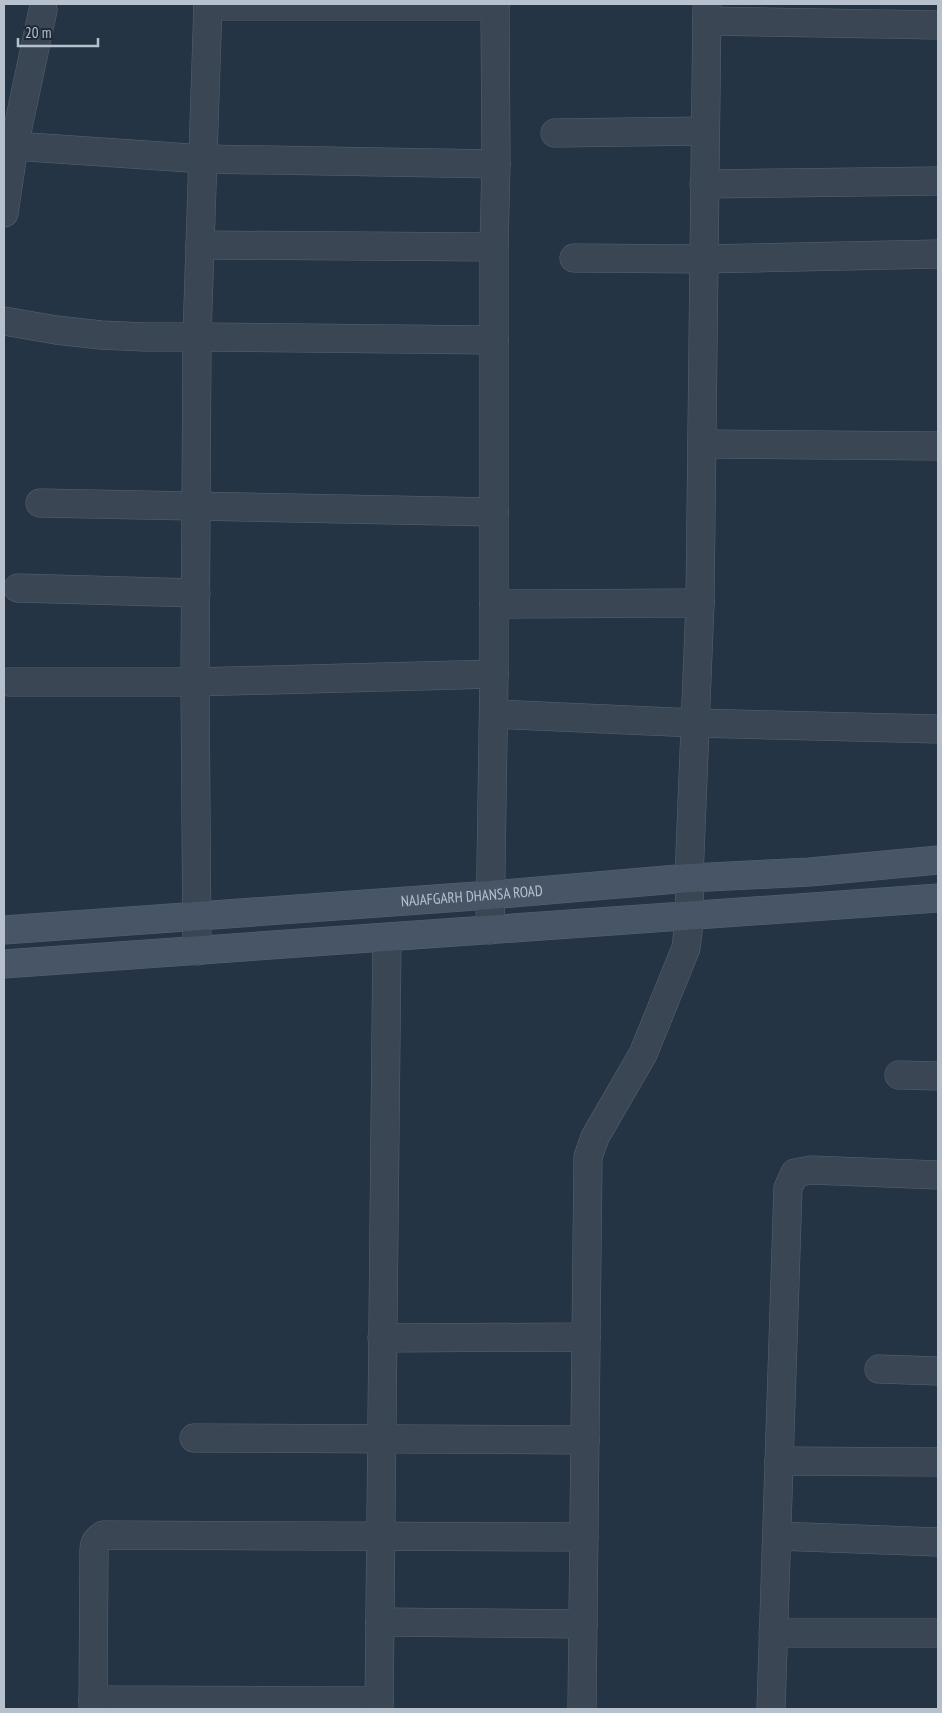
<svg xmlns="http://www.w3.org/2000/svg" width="942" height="1713" font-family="'PT Sans Narrow',sans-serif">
  <rect width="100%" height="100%" fill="#253444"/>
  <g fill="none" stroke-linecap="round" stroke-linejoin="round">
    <g stroke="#586371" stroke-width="29">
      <g id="minor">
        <polyline points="208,6 495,6"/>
        <polyline points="707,21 938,25"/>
        <polyline points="555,133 705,131"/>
        <polyline points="14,146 204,159 496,164"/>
        <polyline points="704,184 938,181"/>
        <polyline points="4,213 14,146 43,10"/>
        <polyline points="200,245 494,247"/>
        <polyline points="574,258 703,259 938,254"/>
        <polyline points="4,321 56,330 101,335 145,337 197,337 494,340"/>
        <polyline points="702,444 938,446"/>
        <polyline points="40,503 494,512"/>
        <polyline points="18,588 196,593"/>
        <polyline points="494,604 700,603"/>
        <polyline points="8,682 195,682 494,674"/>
        <polyline points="494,714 695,723 938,729"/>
        <polyline points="490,930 494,674 494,247 496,164 495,4"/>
        <polyline points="197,951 195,682 197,337 208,4"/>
        <polyline points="899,1075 938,1076"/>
        <polyline points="382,1338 586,1337"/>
        <polyline points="879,1369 938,1371"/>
        <polyline points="194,1438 585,1440"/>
        <polyline points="779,1461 938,1462"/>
        <polyline points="777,1536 938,1542"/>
        <polyline points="380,1622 583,1624"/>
        <polyline points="773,1633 938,1633"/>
        <polyline points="93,1700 379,1701"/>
        <path d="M93,1709L94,1551C94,1543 96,1540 103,1535L584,1537"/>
        <polyline points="379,1709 387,938"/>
        <polyline points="582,1709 588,1157 595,1137 643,1054 686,948 690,915 689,878 700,603 707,4"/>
        <polyline points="771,1709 788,1188 795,1173 811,1170 938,1175"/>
      </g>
    </g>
    <g stroke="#586371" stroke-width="29">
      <g id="secondary">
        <path id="s1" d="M4,930L490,895L689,878L810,872L938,860"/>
        <polyline points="4,964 938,898"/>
      </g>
    </g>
    <use href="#minor" stroke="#3a4654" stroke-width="28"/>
    <use href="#secondary" stroke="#485567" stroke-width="28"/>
  </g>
  <g text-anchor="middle" stroke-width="5" stroke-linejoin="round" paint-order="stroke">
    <g font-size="15" fill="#b7c1cd" stroke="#1f2a39">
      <text dy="5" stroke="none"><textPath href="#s1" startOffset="469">NAJAFGARH DHANSA ROAD</textPath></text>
    </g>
  </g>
  <rect width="942" height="1713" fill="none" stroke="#b7c1cd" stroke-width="10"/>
  <path d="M18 38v8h80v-8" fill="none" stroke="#b7c1cd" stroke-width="2.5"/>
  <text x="25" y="38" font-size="15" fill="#b7c1cd" stroke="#1f2a39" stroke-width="4" paint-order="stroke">20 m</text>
</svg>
